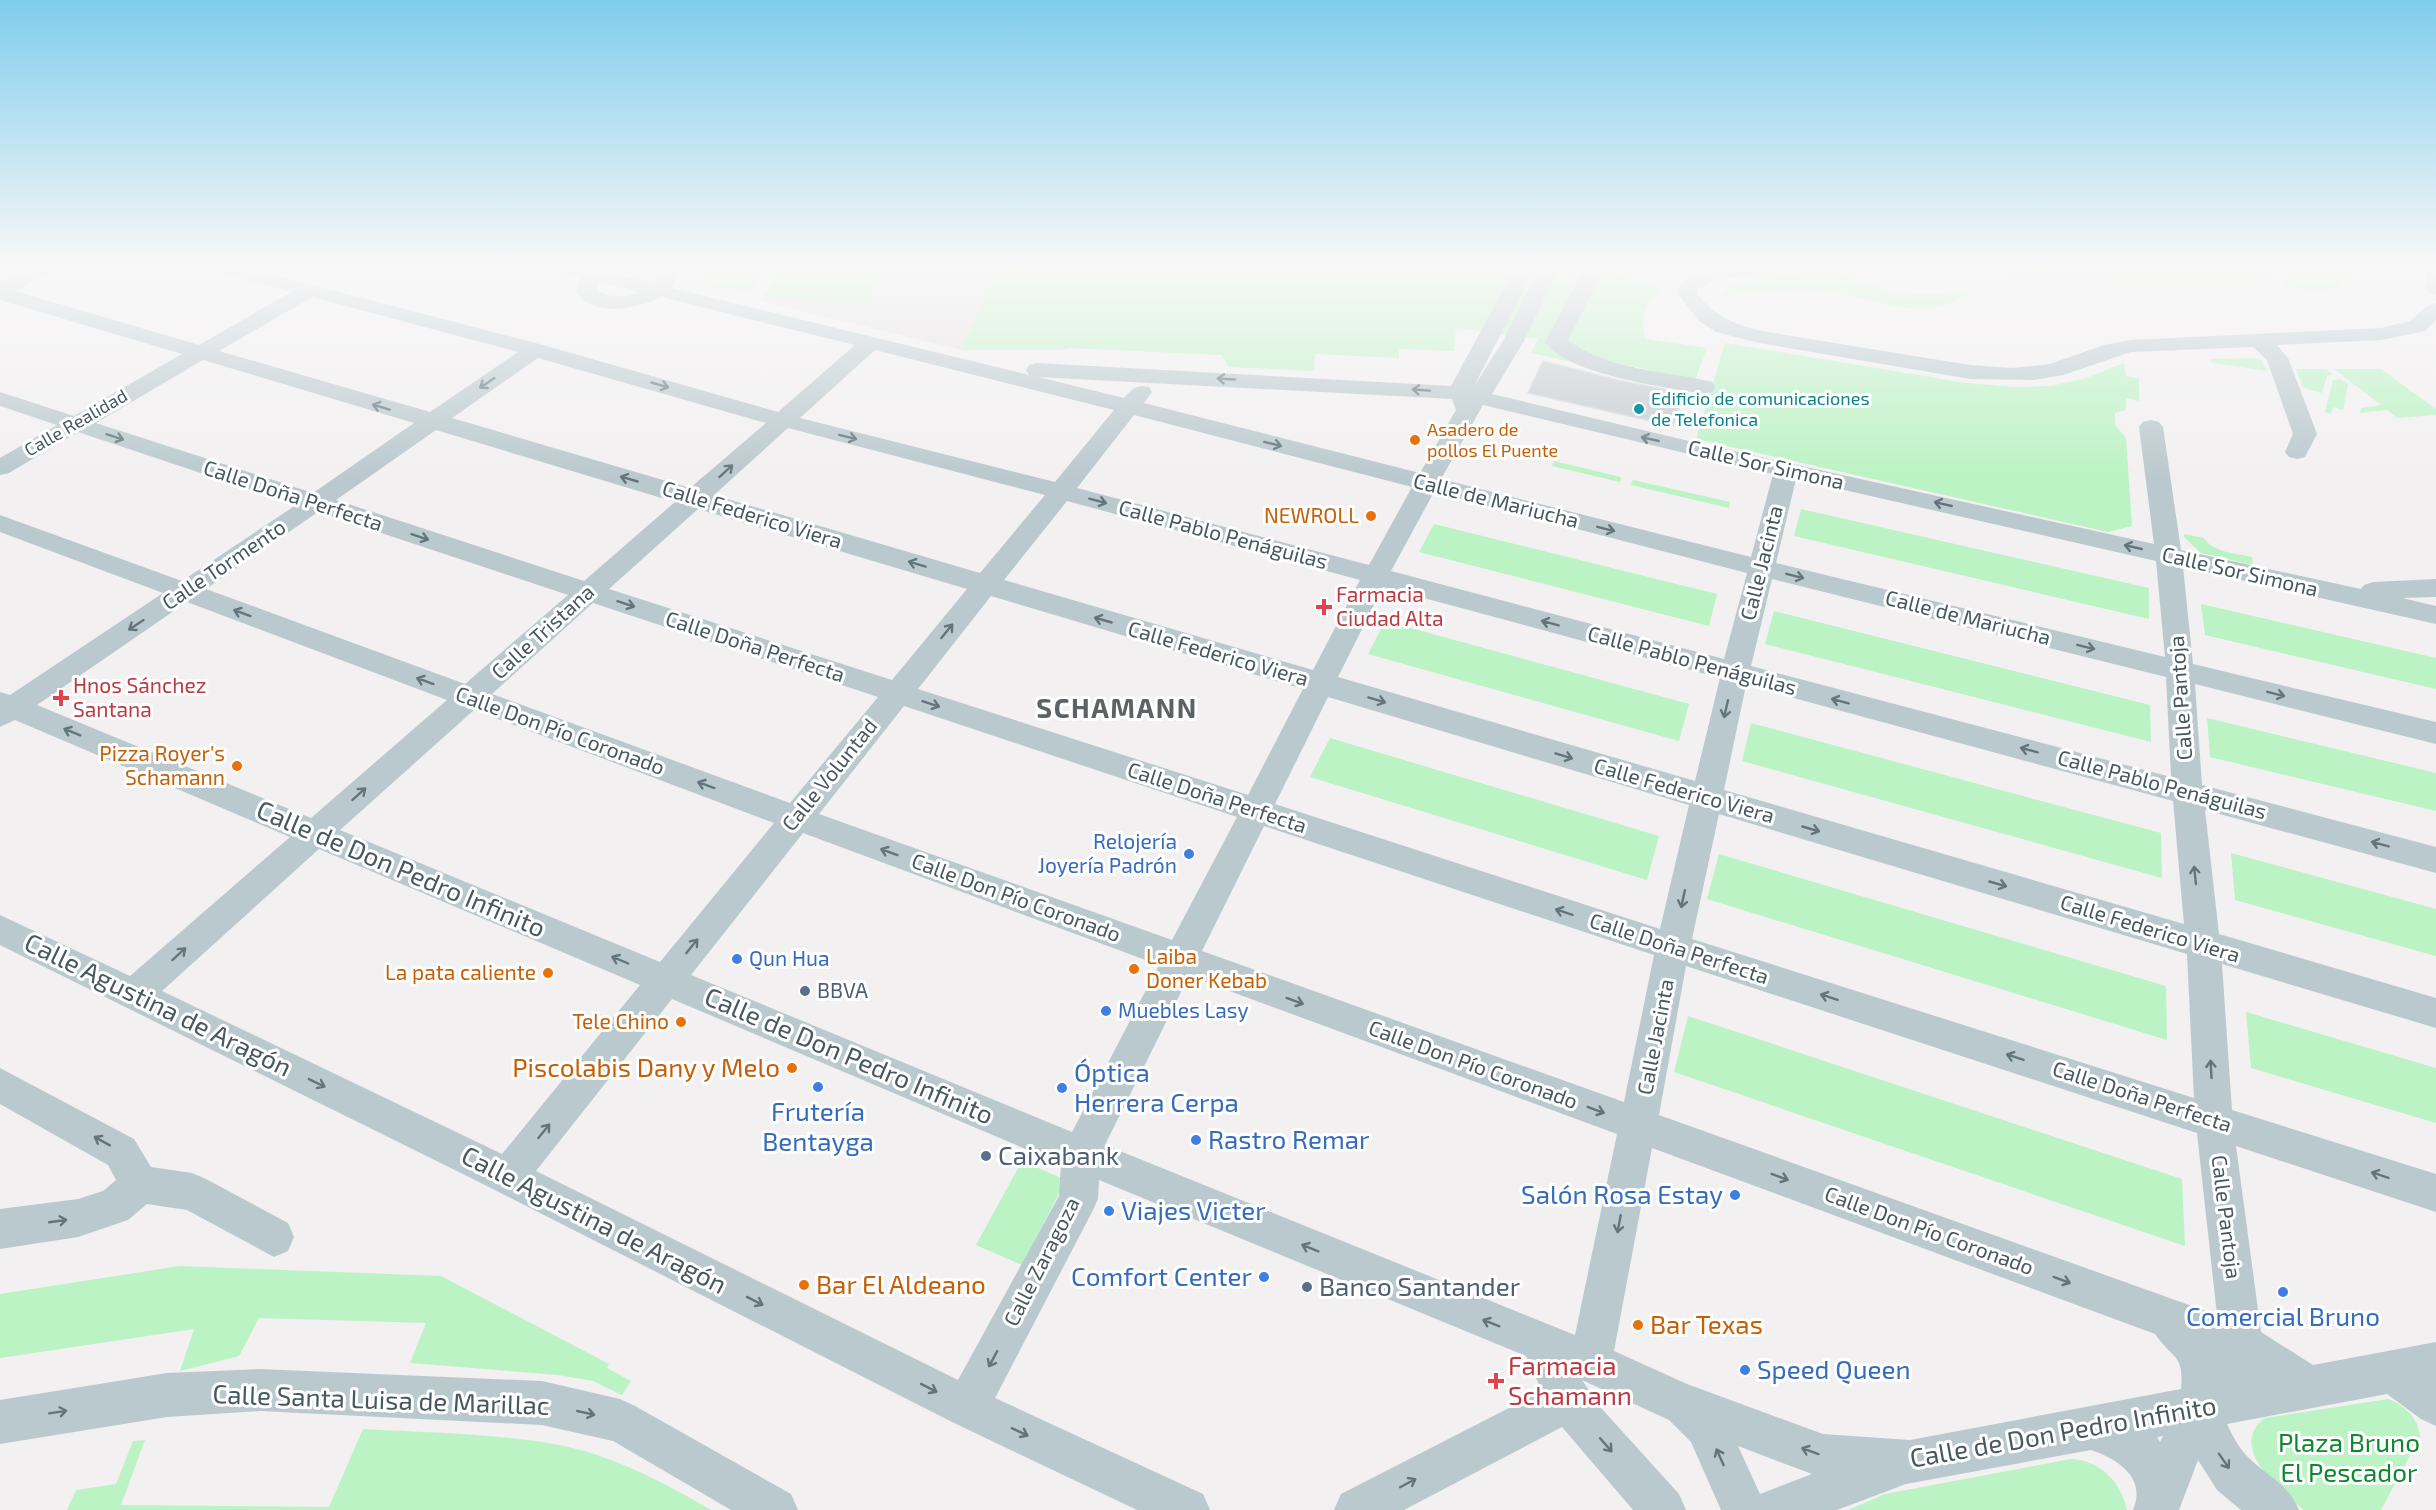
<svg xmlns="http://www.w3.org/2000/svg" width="2436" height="1510" font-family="'Exo 2',sans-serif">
  <rect width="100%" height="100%" fill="#f2f0f0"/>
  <polygon fill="#e4e1e2" points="766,266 997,266 962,350 761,301 779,275"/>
  <g fill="#bbf3c4">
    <polygon points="712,266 885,266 866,304 763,298 779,275 766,267 750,290 709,288 715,279 704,278"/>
    <path d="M997,266H1455L1490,271L1504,266L1571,280L1579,266H1607L1605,270L1662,289C1642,306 1640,315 1645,339L1707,348L1695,380L1608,361L1576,363L1531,353L1538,339L1456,328L1454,351L1399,349V358L1315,354L1314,371L1229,367L1221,355L1068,348L1064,350H962Z"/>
    <polygon points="1997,266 2285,266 2268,279 2234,285 1995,276 2004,274 1992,267"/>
    <path d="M2296,266H2348L2350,281L2341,279L2338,287C2318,292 2302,291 2281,285Z"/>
    <path d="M1831,269C1889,295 1912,299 1975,289C1924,329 1876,296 1820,291C1787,288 1755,292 1723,296L1729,286L1739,282Z"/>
    <polygon points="1725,343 1967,383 2015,387 2051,386 2086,378 2124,363 2126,376 2139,379 2139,401 2126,398 2126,410 2115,413 2115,425 2126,438 2132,526 2108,532 1696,439"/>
    <polygon points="2254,358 2261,360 2267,371 2212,363 2210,359"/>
    <polygon points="2296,369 2326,369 2333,375 2327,376 2322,393 2304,388"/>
    <polygon points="2334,369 2381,369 2436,409 2436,415 2398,418 2387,410 2360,413 2361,408 2381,405"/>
    <polygon points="2340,379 2348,384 2343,410 2333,407 2331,414 2325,412 2333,380"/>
    <polygon points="1554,461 1621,477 1620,482 1552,466"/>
    <polygon points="1633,480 1730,502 1729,508 1631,485"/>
    <polygon points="1801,509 2149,588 2149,619 1794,536"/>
    <polygon points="1434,524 1717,594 1709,626 1419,552"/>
    <path d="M2184,534L2204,538C2213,553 2237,553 2252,557L2253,565L2201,553L2184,537Z"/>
    <polygon points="2201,604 2436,658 2436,689 2205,635"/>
    <polygon points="1774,611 2150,705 2151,742 1765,644"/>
    <polygon points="1385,621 1689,704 1679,741 1368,654"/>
    <polygon points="2207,718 2436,773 2436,811 2210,757"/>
    <polygon points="1751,723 2161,833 2162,878 1742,761"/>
    <polygon points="1330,738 1659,836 1647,880 1310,777"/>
    <polygon points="2231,853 2436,909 2436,956 2235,900"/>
    <polygon points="1719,854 2166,986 2167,1040 1707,899"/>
    <polygon points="2246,1012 2436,1068 2436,1123 2251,1068"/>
    <polygon points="1688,1016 2182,1179 2185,1246 1674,1072"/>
    <polygon points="1022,1161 1066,1180 1022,1265 976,1245"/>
    <polygon points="180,1266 441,1276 609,1364 607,1368 631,1381 622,1395 593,1381 558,1375 410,1363 426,1323 259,1318 239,1356 180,1371 194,1329 0,1358 0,1294"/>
    <path d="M2388,1399C2405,1405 2419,1419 2420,1437L2381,1510H2304C2281,1491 2226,1447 2265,1418Z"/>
    <path d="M363,1429C431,1433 501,1433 569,1447C619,1459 667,1484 711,1510H67L76,1490L116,1484L133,1441L145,1440L121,1505L329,1507Z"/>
    <path d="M2071,1459C2100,1460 2121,1482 2127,1510H1848L1885,1494Z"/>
  </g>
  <polygon fill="#c6ccd0" stroke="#d3d8dc" stroke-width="1.5" points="1543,361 1618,380 1684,393 1673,426 1528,393"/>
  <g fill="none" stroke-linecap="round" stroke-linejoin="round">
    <g fill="#bac9ce" fill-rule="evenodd">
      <path d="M35,266H60L57,270L15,291L199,345L291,292L211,270L208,266H240L543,345L778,412L855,345L661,297C638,309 594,318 576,292L580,278L550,270L547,266H581L594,269L599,266H618L620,268L614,274L653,283L657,276L647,266H671L677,276L671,288L1029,375L1026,370L1029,365L1037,363L1451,386L1516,266H1536L1473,388L1503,341L1540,266H1560L1524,341L1492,394L1689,441L2154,544L2139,427L2143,422L2151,420L2159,422L2163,427L2181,550L2361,589L2364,585L2373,582L2436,579V597L2402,598L2436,606V624L2183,567L2193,664L2436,722V744L2195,684L2202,785L2436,847V873L2205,810L2219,934L2436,998V1028L2222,964L2232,1110L2436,1174V1212L2236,1146L2261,1332L2313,1365L2436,1342V1426L2421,1419L2387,1394L2227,1424C2233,1437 2240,1450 2250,1459C2270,1478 2288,1484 2299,1510H2241L2217,1490L2198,1460L2179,1510H2133C2147,1477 2117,1459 2091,1450L1906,1484L1837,1510H1721L1691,1442L1669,1420L1582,1380L1602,1409L1679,1494L1686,1510H1633L1562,1427L1404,1510H1334L1341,1494L1542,1391L1526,1356L1099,1180L1098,1199L1092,1212L995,1398L1203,1494L1210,1510H1137L952,1422L471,1178L0,945V915L130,976L290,837L15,720L0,727V692L10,695L163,593L0,532V515L182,581L296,505L78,432L9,473L0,475V458L57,425L0,406V392L74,416L182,354L0,300V282ZM599,282L640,292C626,298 609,298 597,290ZM312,297L518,352L430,412L219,351ZM875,350L1114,410L1055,482L800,418ZM538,358L766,423L690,488L452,418ZM203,360L414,423L313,493L96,423ZM1038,377L1452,399L1456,410L1420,473L1144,403L1152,392L1149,387C1136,384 1132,389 1124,398ZM1483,405L1773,474L1751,557L1441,479ZM1134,415L1412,487L1369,565L1077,488ZM788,428L1045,495L980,573L714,495ZM436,430L675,502L584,581L336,500ZM1796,479L2156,561L2165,657L1776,563ZM1434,492L1747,573L1724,659L1391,571ZM1067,501L1360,580L1313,670L1004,580ZM698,509L967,589L892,680L609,589ZM318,512L568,595L465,684L206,589ZM1772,579L2166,677L2171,777L1751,666ZM1383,587L1720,678L1695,781L1338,677ZM991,596L1303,689L1248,795L918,689ZM187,602L447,700L311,818L37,705ZM593,603L878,697L790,803L492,694ZM1746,685L2173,801L2184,924L1724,790ZM1328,697L1689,805L1660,929L1275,804ZM904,706L1237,817L1172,940L819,814ZM474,710L774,823L660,962L340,830ZM1719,814L2187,954L2194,1098L1692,939ZM1264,826L1654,955L1624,1102L1202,951ZM803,833L1159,965L1072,1132L691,975ZM319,849L640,985L502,1154L162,991ZM1686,966L2197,1133L2217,1315L1659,1115ZM1189,976L1617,1134L1575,1335L1105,1145ZM672,999L1061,1164L1059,1196L958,1380L536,1171ZM1652,1148L2155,1334C2173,1360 2184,1353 2181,1389L1910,1440L1823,1434L1687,1384L1614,1351ZM2163,1436L2160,1442L2157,1437ZM1738,1446L1812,1474L1760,1494Z"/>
      <path d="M1586,266H1606L1568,340C1609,371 1664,370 1712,382L1715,387L1712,392L1704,394C1665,387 1568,375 1545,342Z"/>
      <path d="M1726,266H1786L1783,270L1776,272L1719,279L1698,289L1697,294C1719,319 1730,322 1761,331L1970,365L2012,368L2050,364L2104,345L2131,340L2381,328L2410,321L2429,305L2436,303V320L2425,331L2381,340L2277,345L2288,358L2317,434L2305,457L2297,459L2289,457L2285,452L2293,434L2267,360L2253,347L2131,352L2063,375L2034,380L1970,379L1759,343L1716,332L1699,321L1677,293C1682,272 1708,269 1726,266Z"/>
      <polygon points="2425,266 2436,266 2436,295 2429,293 2426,289"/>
      <polygon points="0,1068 134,1139 151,1167 192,1173 206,1179 288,1223 294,1237 288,1251 274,1257 187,1210 147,1204 128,1220 78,1237 0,1249 0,1209 78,1199 103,1191 116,1180 108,1165 0,1104"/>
      <polygon points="260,1369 542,1381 620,1399 635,1406 791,1494 798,1510 731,1510 613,1441 542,1425 260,1411 167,1417 0,1444 0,1400 167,1373"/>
    </g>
  </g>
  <defs><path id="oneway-shaft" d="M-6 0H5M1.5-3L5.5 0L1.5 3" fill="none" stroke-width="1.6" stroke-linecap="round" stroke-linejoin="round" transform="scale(1.5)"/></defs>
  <g stroke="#63757b">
    <use href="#oneway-shaft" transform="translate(1226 379) rotate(-177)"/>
    <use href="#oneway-shaft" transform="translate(487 383) rotate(146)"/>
    <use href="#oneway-shaft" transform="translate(660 385) rotate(16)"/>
    <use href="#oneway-shaft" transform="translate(1421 390) rotate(-176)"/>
    <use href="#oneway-shaft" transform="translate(381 407) rotate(-163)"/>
    <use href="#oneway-shaft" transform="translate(115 437) rotate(18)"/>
    <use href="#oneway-shaft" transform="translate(848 437) rotate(14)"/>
    <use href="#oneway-shaft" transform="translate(1650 439) rotate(-167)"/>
    <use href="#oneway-shaft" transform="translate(1273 444) rotate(14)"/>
    <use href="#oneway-shaft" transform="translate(726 471) rotate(-42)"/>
    <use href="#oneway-shaft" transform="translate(629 479) rotate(-164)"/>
    <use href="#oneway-shaft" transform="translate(1098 501) rotate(15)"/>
    <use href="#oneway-shaft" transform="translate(1943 504) rotate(-167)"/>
    <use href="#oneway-shaft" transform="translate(1606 529) rotate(14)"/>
    <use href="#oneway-shaft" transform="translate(420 537) rotate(18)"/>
    <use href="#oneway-shaft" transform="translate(2133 547) rotate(-167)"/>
    <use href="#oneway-shaft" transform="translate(917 564) rotate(-163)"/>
    <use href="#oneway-shaft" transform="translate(1795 576) rotate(14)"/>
    <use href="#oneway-shaft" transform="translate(626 604) rotate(18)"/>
    <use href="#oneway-shaft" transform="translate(242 613) rotate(-160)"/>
    <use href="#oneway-shaft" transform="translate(1103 620) rotate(-164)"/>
    <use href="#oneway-shaft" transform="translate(1550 623) rotate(-165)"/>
    <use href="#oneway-shaft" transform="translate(136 625) rotate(146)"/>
    <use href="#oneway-shaft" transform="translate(947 631) rotate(-51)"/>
    <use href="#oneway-shaft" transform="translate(2086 647) rotate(14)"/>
    <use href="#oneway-shaft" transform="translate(425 681) rotate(-160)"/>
    <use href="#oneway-shaft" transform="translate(2276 694) rotate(14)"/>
    <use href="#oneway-shaft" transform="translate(1377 700) rotate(17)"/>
    <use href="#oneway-shaft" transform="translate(1840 701) rotate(-165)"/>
    <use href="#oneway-shaft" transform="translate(931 704) rotate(18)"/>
    <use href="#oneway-shaft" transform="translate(1726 709) rotate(103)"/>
    <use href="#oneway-shaft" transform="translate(72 732) rotate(-158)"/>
    <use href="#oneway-shaft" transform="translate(2029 750) rotate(-165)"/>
    <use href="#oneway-shaft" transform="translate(1564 756) rotate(17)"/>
    <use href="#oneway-shaft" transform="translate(706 785) rotate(-160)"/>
    <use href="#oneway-shaft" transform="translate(359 794) rotate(-42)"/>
    <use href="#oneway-shaft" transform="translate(1811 829) rotate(16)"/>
    <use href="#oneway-shaft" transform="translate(2380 844) rotate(-165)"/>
    <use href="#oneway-shaft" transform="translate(889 852) rotate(-160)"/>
    <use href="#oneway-shaft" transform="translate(2195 875) rotate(-96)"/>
    <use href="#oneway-shaft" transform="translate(1998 884) rotate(16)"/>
    <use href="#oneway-shaft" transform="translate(1683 899) rotate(102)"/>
    <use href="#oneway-shaft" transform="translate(1564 912) rotate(-162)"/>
    <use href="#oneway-shaft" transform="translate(692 946) rotate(-51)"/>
    <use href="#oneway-shaft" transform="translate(179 954) rotate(-42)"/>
    <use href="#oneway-shaft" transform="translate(620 960) rotate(-157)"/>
    <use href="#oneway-shaft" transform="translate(1829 997) rotate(-162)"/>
    <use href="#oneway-shaft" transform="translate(1295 1001) rotate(20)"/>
    <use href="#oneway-shaft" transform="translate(2015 1057) rotate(-162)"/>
    <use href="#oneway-shaft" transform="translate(2211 1069) rotate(-93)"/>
    <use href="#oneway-shaft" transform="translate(317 1083) rotate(26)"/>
    <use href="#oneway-shaft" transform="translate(1596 1110) rotate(20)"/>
    <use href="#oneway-shaft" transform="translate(544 1131) rotate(-51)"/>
    <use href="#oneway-shaft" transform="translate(102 1141) rotate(-151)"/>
    <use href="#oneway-shaft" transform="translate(2380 1175) rotate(-162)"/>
    <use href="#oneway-shaft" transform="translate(1780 1177) rotate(20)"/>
    <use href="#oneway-shaft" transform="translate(58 1221) rotate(-8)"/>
    <use href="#oneway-shaft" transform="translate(1619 1224) rotate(101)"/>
    <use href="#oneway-shaft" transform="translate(1310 1248) rotate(-158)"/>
    <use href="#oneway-shaft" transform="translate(2062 1280) rotate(20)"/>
    <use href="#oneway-shaft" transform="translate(755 1301) rotate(27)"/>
    <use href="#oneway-shaft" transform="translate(1491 1323) rotate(-158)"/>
    <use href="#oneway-shaft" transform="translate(993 1359) rotate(118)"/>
    <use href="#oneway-shaft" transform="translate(929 1388) rotate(27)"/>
    <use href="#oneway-shaft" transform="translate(58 1412) rotate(-9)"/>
    <use href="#oneway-shaft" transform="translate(586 1413) rotate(13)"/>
    <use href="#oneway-shaft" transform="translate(1020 1432) rotate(25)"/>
    <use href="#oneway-shaft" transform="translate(1606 1445) rotate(49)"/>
    <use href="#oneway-shaft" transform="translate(1810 1451) rotate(-160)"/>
    <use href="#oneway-shaft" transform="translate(1720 1457) rotate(-114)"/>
    <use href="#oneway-shaft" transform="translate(2224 1461) rotate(55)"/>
    <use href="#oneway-shaft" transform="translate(1408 1483) rotate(-28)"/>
  </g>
  <linearGradient id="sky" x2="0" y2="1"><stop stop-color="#80cdec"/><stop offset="0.56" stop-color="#f9f8f8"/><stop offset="1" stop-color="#f9f8f8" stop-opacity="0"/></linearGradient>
  <rect width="2436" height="477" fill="url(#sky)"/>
  <circle fill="#0f9aa8" stroke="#fff" stroke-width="2" cx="1639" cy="409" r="6"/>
  <g fill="#e8710a" stroke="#fff" stroke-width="2">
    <circle cx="1415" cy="440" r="6"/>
    <circle cx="1371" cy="516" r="6"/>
    <circle cx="237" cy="766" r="6"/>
    <circle cx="1134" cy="969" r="6"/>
    <circle cx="548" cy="973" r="6"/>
    <circle cx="681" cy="1022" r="6"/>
    <circle cx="792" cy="1068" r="6"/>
    <circle cx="804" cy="1285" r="6"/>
    <circle cx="1638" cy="1325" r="6"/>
  </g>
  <g fill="#e0444e" stroke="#fff" stroke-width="2">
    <path d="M1321 598h6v6h6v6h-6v6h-6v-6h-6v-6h6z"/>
    <path d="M58 689h6v6h6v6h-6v6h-6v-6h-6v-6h6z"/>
    <path d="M1493 1372h6v6h6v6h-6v6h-6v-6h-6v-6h6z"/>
  </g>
  <g fill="#3f7fe0" stroke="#fff" stroke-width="2">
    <circle cx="1189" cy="854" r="6"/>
    <circle cx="737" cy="959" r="6"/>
    <circle cx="1106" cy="1011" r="6"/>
    <circle cx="818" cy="1087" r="6"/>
    <circle cx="1062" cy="1088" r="6"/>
    <circle cx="1196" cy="1140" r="6"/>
    <circle cx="1735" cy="1195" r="6"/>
    <circle cx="1109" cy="1211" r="6"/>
    <circle cx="1264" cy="1277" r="6"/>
    <circle cx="2283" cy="1292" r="6"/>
    <circle cx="1745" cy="1370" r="6"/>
  </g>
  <g fill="#5c6f8a" stroke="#fff" stroke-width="2">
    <circle cx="805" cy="991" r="6"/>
    <circle cx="986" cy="1156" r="6"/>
    <circle cx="1307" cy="1287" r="6"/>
  </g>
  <g text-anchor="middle" stroke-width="6" stroke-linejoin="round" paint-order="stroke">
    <g font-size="18" fill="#0d838f" stroke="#fff" text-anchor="start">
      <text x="1651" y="405">Edificio de comunicaciones<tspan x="1651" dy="21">de Telefonica</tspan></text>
    </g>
    <g font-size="18" fill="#46595f" stroke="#fff">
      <text transform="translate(76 423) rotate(-30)" y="6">Calle Realidad</text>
    </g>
    <g font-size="18" fill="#c56008" stroke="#fff" text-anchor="start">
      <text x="1427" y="436">Asadero de<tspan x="1427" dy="21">pollos El Puente</tspan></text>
    </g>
    <g font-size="21" fill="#46595f" stroke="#fff">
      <text transform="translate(1766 465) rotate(13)" y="7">Calle Sor Simona</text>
      <text transform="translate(293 496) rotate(18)" y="7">Calle Doña Perfecta</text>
      <text transform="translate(1496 501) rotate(14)" y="7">Calle de Mariucha</text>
      <text transform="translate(752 515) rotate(17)" y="7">Calle Federico Viera</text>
      <text transform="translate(1223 535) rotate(15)" y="7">Calle Pablo Penáguilas</text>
      <text transform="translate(1762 563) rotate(-76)" y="7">Calle Jacinta</text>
      <text transform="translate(224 565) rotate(-34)" y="7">Calle Tormento</text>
      <text transform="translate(2240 572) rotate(13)" y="7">Calle Sor Simona</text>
      <text transform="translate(1968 618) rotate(14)" y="7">Calle de Mariucha</text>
      <text transform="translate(543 632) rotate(-42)" y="7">Calle Tristana</text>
      <text transform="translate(755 647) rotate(18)" y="7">Calle Doña Perfecta</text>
      <text transform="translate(1218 654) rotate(16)" y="7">Calle Federico Viera</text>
      <text transform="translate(1692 661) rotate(15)" y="7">Calle Pablo Penáguilas</text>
      <text transform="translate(2181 698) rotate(-94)" y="7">Calle Pantoja</text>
      <text transform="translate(560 731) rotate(20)" y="7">Calle Don Pío Coronado</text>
      <text transform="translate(830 775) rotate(-51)" y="7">Calle Voluntad</text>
      <text transform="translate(2162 785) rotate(15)" y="7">Calle Pablo Penáguilas</text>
      <text transform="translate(1684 791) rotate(16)" y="7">Calle Federico Viera</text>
      <text transform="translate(1217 798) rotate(18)" y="7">Calle Doña Perfecta</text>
      <text transform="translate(1016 898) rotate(20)" y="7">Calle Don Pío Coronado</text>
      <text transform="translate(2150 929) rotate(17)" y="7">Calle Federico Viera</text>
      <text transform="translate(1679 949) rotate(18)" y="7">Calle Doña Perfecta</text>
      <text transform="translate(1656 1037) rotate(-79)" y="7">Calle Jacinta</text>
      <text transform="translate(1473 1065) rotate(20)" y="7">Calle Don Pío Coronado</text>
      <text transform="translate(2142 1097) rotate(18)" y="7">Calle Doña Perfecta</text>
      <text transform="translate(2226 1217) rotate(83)" y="7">Calle Pantoja</text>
      <text transform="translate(1929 1231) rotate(20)" y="7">Calle Don Pío Coronado</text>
      <text transform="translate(1042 1262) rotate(-63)" y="7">Calle Zaragoza</text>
    </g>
    <g font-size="21" fill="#c56008" stroke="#fff" text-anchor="end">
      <text x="1359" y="523">NEWROLL</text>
      <text x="225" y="761">Pizza Royer's<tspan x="225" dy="24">Schamann</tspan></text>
      <text x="1146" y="964" text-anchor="start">Laiba<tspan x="1146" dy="24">Doner Kebab</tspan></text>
      <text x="536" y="980">La pata caliente</text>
      <text x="669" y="1029">Tele Chino</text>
    </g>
    <g font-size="21" fill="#be3a42" stroke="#fff" text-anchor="start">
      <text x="1336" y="602">Farmacia<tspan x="1336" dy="24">Ciudad Alta</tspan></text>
      <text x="73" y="693">Hnos Sánchez<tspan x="73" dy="24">Santana</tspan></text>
    </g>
    <g font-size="21" fill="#366cbe" stroke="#fff" text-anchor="start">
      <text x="1177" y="849" text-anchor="end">Relojería<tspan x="1177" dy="24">Joyería Padrón</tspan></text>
      <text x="749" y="966">Qun Hua</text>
      <text x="1118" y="1018">Muebles Lasy</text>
    </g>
    <g font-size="21" fill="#4e5e75" stroke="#fff" text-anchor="start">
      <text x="817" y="998">BBVA</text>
    </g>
    <g font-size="26" fill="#46595f" stroke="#fff">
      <text transform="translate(401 869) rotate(23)" y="9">Calle de Don Pedro Infinito</text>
      <text transform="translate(158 1005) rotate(26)" y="9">Calle Agustina de Aragón</text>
      <text transform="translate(849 1056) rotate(23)" y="9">Calle de Don Pedro Infinito</text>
      <text transform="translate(594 1220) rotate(27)" y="9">Calle Agustina de Aragón</text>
      <text transform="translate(381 1400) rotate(2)" y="9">Calle Santa Luisa de Marillac</text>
      <text transform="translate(2063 1432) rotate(-10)" y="9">Calle de Don Pedro Infinito</text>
    </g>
    <g font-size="26" fill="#c56008" stroke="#fff" text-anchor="start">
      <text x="780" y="1077" text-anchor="end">Piscolabis Dany y Melo</text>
      <text x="816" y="1294">Bar El Aldeano</text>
      <text x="1650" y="1334">Bar Texas</text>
    </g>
    <g font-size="26" fill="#366cbe" stroke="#fff" text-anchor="start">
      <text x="1074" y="1082">Óptica<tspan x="1074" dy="30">Herrera Cerpa</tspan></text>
      <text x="818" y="1121" text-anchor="middle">Frutería<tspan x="818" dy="30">Bentayga</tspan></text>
      <text x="1208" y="1149">Rastro Remar</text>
      <text x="1723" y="1204" text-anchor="end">Salón Rosa Estay</text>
      <text x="1121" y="1220">Viajes Victer</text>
      <text x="1252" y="1286" text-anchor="end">Comfort Center</text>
      <text x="2283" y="1326" text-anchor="middle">Comercial Bruno</text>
      <text x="1757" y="1379">Speed Queen</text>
    </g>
    <g font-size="26" fill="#4e5e75" stroke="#fff" text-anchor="start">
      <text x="998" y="1165">Caixabank</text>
      <text x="1319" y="1296">Banco Santander</text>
    </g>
    <g font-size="26" fill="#be3a42" stroke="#fff" text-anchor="start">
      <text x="1508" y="1375">Farmacia<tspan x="1508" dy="30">Schamann</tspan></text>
    </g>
    <g font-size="26" fill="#108830" stroke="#fff">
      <text x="2349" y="1452">Plaza Bruno<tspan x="2349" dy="30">El Pescador</tspan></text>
    </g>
    <g font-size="27" font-weight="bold" letter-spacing="1.5" fill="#5c6265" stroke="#fff">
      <text x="1117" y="718">SCHAMANN</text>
    </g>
  </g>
</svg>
